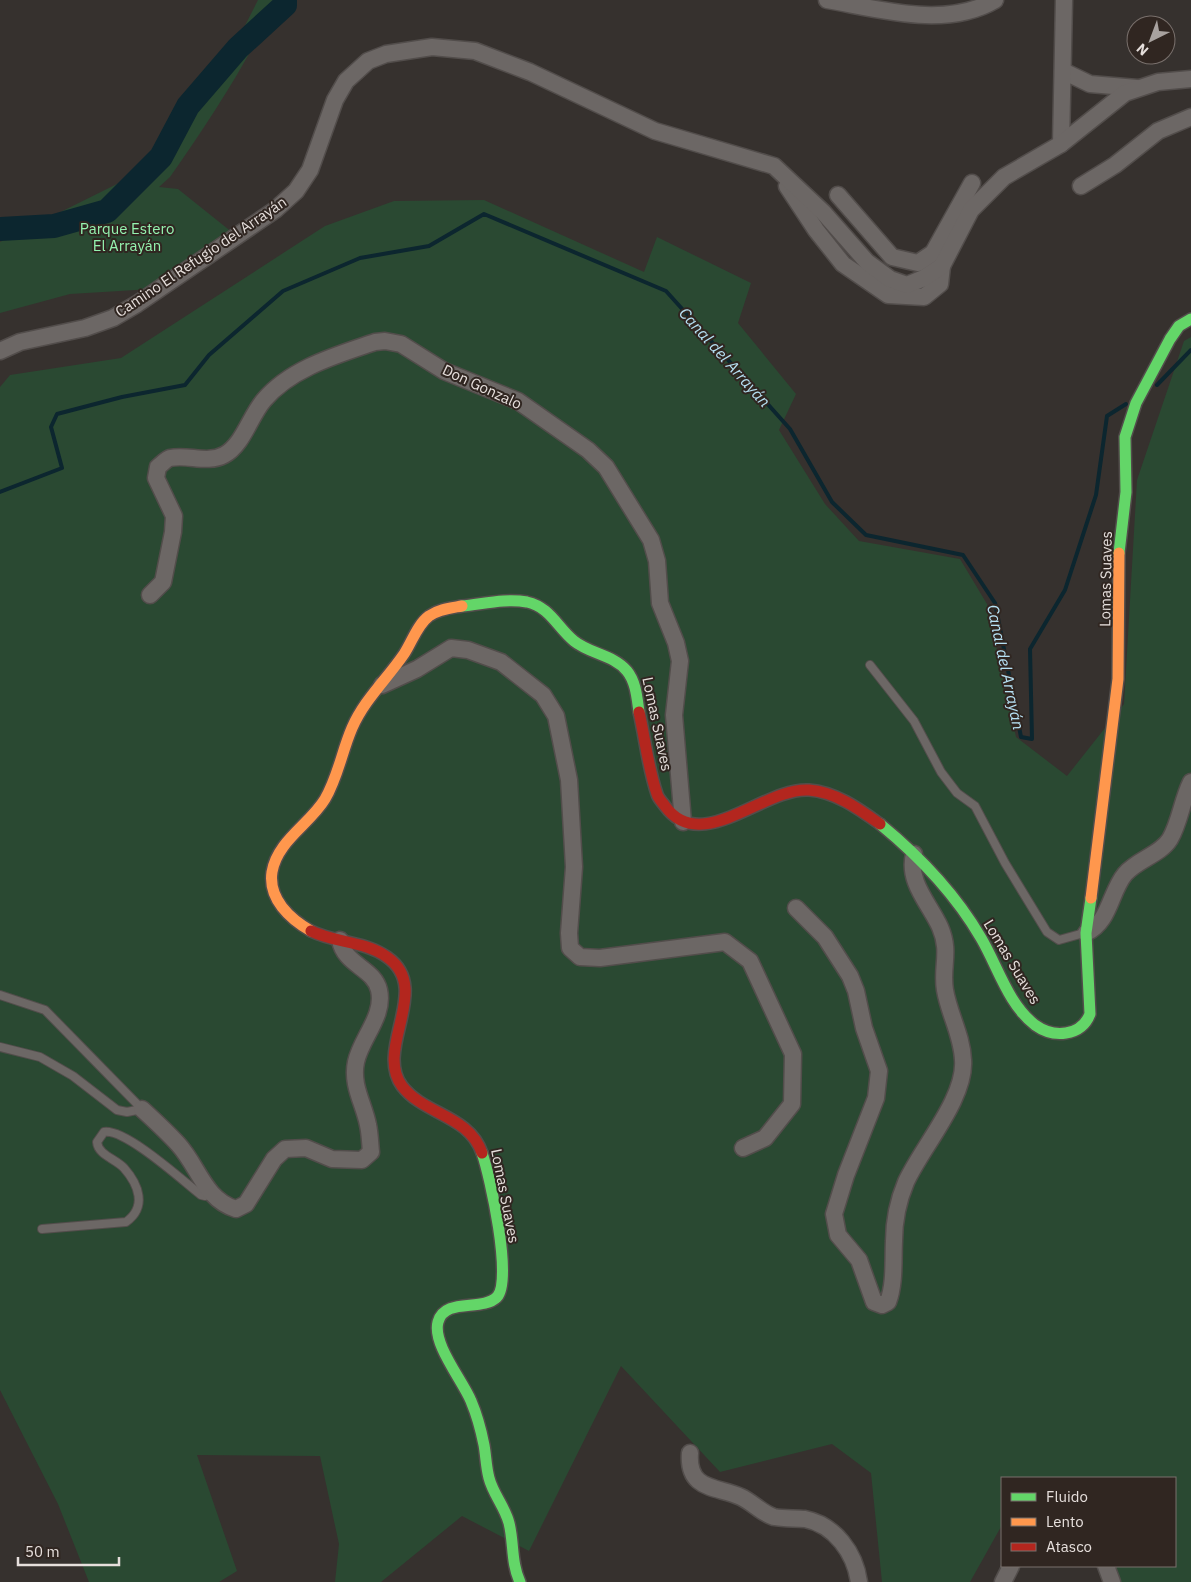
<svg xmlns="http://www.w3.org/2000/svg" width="1191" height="1582" font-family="'IBM Plex Sans',sans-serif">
  <rect width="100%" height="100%" fill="#36312e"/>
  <g fill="#2a4932">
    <path d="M258,0H277C247,63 210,120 170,177L159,187L178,189L233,233L152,289L70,294L0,313V242L119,183L134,184L166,155L188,125L227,61Z"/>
    <polygon points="484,200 644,272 657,237 751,283 738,323 796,394 779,430 825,504 859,541 960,559 987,604 1016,737 1067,776 1124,704 1137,480 1184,341 1191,337 1191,1582 1112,1582 1106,1566 1175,1566 1175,1478 1002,1478 1002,1525 970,1582 882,1582 871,1473 832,1444 720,1472 621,1366 529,1551 462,1516 381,1582 335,1582 339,1544 320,1456 197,1455 237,1571 219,1582 89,1582 58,1504 0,1390 0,387 10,375 121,358 325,226 394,201"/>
  </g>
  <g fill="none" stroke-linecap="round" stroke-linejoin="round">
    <g stroke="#0c262f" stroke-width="4">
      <polyline points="1157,385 1191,350"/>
      <polyline points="0,492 62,468 51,427 57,414 122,397 185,385 209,355 283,291 360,258 429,246 484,214 666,291 790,429 832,502 866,535 963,555 995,603 1021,737 1032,739 1030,649 1065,590 1096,495 1107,416 1126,404"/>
    </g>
    <polyline stroke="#0c262f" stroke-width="24" points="0,229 54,226 107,211 161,157 188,106 238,48 285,5 285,0"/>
    <g stroke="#524d4b" stroke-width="10">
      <g id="lane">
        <polyline points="870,665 914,721 941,772 957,793 975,806 1005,863 1047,932 1059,940 1084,933"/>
        <polyline points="0,995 45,1010 142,1109 127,1112 117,1110 73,1076 40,1057 0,1047"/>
        <path d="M42,1229L126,1222C147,1207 139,1185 124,1168C116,1159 98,1155 97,1142L104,1132C125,1128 183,1181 201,1195L205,1196L211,1194"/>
      </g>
    </g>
    <g stroke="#524d4b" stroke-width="19">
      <g id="street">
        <path d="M827,0C879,9 946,29 995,0"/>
        <polyline points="1063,71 1090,84 1137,88"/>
        <polyline points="1061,144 1064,0"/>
        <polyline points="787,186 816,230 843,264 888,295 924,297 940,284 942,266"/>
        <polyline points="1081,186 1115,165 1158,131 1191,117"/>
        <polyline points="838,195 892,257 918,263 933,253 972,183"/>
        <polyline points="0,351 20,342 85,328 113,318 137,304 275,210 296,191 310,170 335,100 346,81 368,61 386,54 432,47 475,51 530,72 655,131 774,166 823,212 867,262 890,279 907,285 924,278 942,266 971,210 1004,177 1061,144 1125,93 1158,82 1191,79"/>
        <path d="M150,595L163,582L173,532L174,516L156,478L158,467C161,465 166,459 170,458C188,454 207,464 224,455C243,445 250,416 264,400C291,368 337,355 375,342L385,341L401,344L444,371L518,401L588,450L606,467L651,540L657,561L660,603L676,643L680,661L674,715L683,822"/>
        <polyline points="382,685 417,669 451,648 468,650 501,662 543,695 556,716 569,780 574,867 569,933 570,948 580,957 600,958 725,942 750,961 793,1054 792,1104 765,1138 743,1148"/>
        <path d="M796,908L825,937L850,976L856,991L864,1028L879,1071L876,1098L846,1175L834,1214L838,1235L859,1260L874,1302L882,1305L888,1302C895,1283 893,1261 894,1241C894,1221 898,1201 906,1182C922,1147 966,1098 963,1060C962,1035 949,1014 945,990C941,967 951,952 940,927C929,903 907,882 914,854"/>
        <path d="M1086,933C1110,922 1110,892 1125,874C1138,859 1160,855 1170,839C1180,822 1182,800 1191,782"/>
        <path d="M142,1109C154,1120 167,1132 178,1144C199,1167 204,1199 236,1209L246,1204L274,1159L285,1149L306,1148L332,1159L362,1160L371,1152C370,1143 370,1134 368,1125C364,1104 351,1085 356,1062C361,1038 385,1016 379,990C374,968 344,965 340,940"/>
        <path d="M690,1453C687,1491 717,1486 741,1497C752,1502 763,1514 774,1517C784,1519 795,1518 805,1519C835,1525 855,1553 859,1582"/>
        <polyline points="1106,1566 1112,1582"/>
        <polyline points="1003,1582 1011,1566"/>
      </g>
    </g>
    <g stroke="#524d4b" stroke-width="14">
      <g id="fast">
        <polyline points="1119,553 1126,492 1125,437 1136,403 1170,339 1179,326 1191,319"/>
        <path d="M462,606C483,604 506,598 527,602C550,607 557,627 574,641C590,654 614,655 627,671C636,682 637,698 639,712"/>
        <path d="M880,824C919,856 956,895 981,938C998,967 1008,1004 1035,1025C1053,1038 1081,1037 1090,1014L1086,933L1091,898"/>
        <path d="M482,1153C490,1176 513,1280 497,1297C482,1312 445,1297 438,1322C432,1344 463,1381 471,1401C477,1415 481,1430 484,1445C486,1456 486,1467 489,1478C493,1494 505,1507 509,1523C514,1543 511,1563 520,1582"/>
      </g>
    </g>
    <g stroke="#524d4b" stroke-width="14">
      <g id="slow">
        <polyline points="1091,898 1118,679 1119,553"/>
        <path d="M311,931C290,919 268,899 272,872C277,841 310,824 325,799C338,777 342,751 352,728C364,700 387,679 404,654C412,642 417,625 429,616C439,609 451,608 462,606"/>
      </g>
    </g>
    <g stroke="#524d4b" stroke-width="14">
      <g id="jam">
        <path d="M639,712C645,738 648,768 657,794C658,798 662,802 665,806C701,856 764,787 809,790C836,792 859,809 880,824"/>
        <path d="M311,931C335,943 365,941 387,957C433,989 374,1048 402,1086C424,1115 469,1115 482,1153"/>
      </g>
    </g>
    <use href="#lane" stroke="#6c6765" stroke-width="8"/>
    <use href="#street" stroke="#6c6765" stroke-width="16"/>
    <use href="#fast" stroke="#63d668" stroke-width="11"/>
    <use href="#slow" stroke="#ff974d" stroke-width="11"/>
    <use href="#jam" stroke="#b3261e" stroke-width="11"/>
  </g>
  <g text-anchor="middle" stroke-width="4" stroke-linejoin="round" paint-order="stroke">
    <g font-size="15" fill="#95f3b0" stroke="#302621">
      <text x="127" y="234">Parque Estero<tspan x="127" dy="17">El Arrayán</tspan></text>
    </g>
    <g font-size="15" fill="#e6dfdc" stroke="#302621">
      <text transform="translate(201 257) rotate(-34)" y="5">Camino El Refugio del Arrayán</text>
      <text transform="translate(482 387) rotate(25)" y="5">Don Gonzalo</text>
      <text transform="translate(1106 579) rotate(-89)" y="5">Lomas Suaves</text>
      <text transform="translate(657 724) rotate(78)" y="5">Lomas Suaves</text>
      <text transform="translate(1012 962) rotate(59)" y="5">Lomas Suaves</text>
      <text transform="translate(505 1196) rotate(79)" y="5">Lomas Suaves</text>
    </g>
    <g font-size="16" font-style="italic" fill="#b6e1f4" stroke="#302621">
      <text transform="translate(725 357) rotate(48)" y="6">Canal del Arrayán</text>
      <text transform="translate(1006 667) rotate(78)" y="6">Canal del Arrayán</text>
    </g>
  </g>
  <rect x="1001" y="1477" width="175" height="90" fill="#302621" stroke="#79706c"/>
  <rect x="1011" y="1493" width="25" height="8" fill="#63d668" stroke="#79706c"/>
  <text x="1046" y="1502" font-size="15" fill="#e6dfdc">Fluido</text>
  <rect x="1011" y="1518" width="25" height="8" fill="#ff974d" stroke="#79706c"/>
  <text x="1046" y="1527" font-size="15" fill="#e6dfdc">Lento</text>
  <rect x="1011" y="1543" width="25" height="8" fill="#b3261e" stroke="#79706c"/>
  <text x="1046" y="1552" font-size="15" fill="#e6dfdc">Atasco</text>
  <g transform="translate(1151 40) rotate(222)"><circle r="24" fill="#302621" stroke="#79706c"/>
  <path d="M0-4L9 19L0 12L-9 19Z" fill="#a8a29f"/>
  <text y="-8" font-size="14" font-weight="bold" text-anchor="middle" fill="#e6dfdc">N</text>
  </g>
  <path d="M18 1557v8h101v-8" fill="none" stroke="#e6dfdc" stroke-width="2.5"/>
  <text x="25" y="1557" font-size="15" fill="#e6dfdc" stroke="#302621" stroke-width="4" paint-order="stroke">50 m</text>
</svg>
